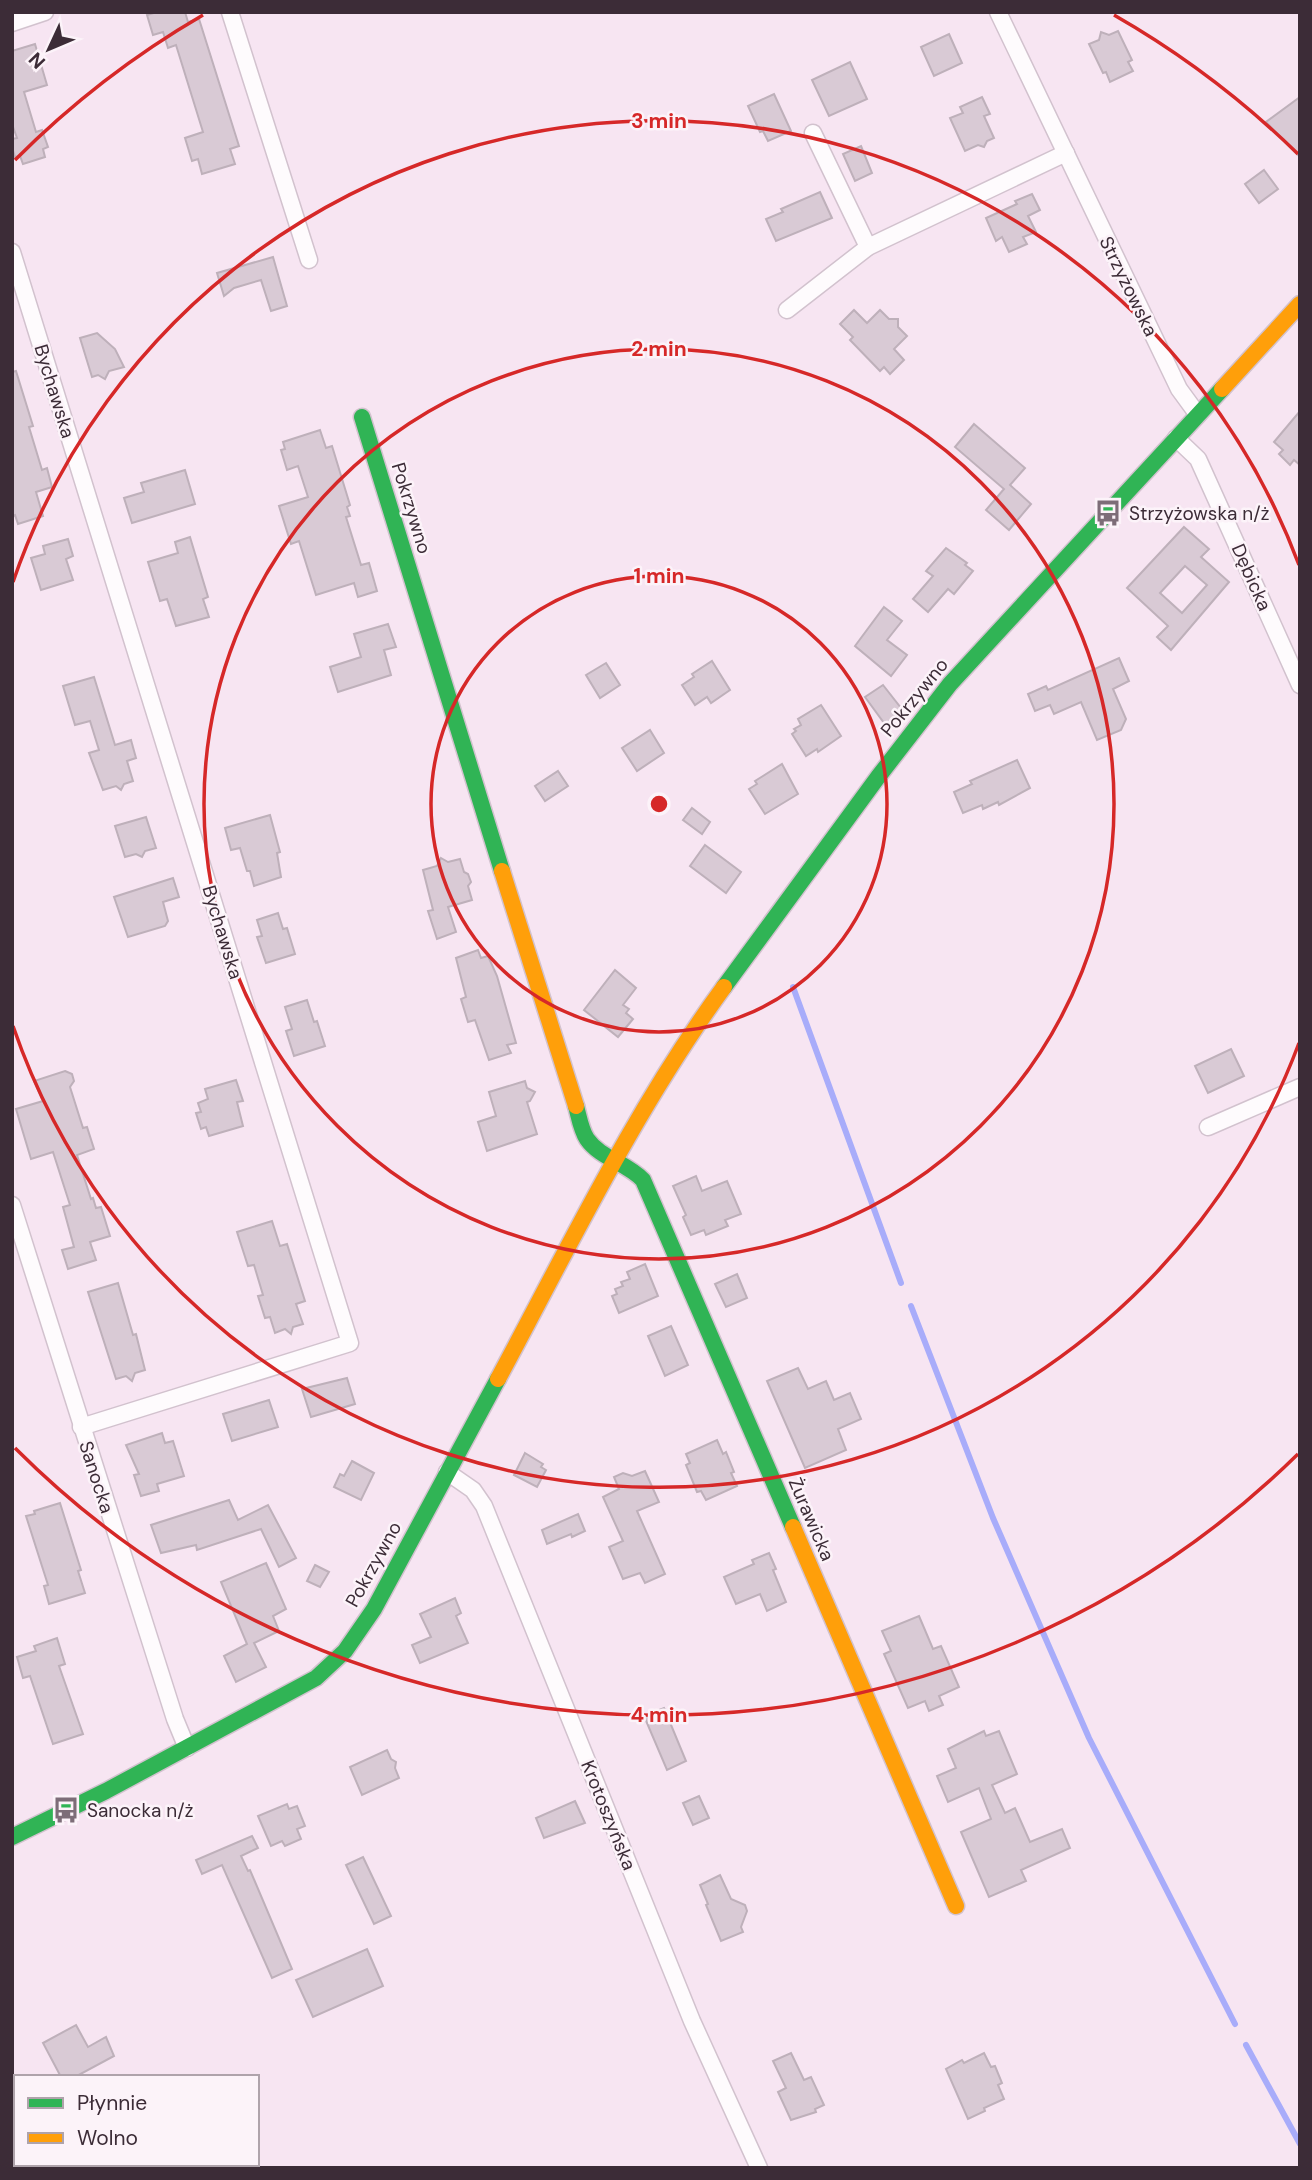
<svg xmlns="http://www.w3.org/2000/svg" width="1312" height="2180" font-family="'DM Sans',sans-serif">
  <rect width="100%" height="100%" fill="#f7e5f2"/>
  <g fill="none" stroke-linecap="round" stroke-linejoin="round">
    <g stroke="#a8acfa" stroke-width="6">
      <polyline points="793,987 901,1283"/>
      <polyline points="911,1306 993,1518 1089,1738 1235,2024"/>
      <polyline points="1246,2045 1300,2144"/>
    </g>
  </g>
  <g fill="#d9cad5" stroke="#beb0ba" stroke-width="2" fill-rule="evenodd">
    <polygon points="157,12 185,12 188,22 199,19 239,146 230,149 235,164 202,174 198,159 192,161 185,138 203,132 176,45 168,48 163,32 153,35 147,15"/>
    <polygon points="1118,31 1132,60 1128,62 1133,71 1110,82 1106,72 1103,73 1089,44 1099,40 1101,32 1109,35"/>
    <polygon points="949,34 962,63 934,76 921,47"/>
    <polygon points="35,44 47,85 24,92 36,132 42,130 48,147 43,149 45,157 23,164 20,156 15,157 12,147 12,139 17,138 12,124 12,51"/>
    <polygon points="850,62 867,99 829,116 812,80"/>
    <polygon points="774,94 791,131 768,141 763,131 760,132 748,106"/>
    <polygon points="982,97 990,114 984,116 994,138 987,141 984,147 978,145 965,151 950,118 963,113 960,107"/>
    <polygon points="1300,97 1300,157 1266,122"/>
    <polygon points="861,146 872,173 855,181 843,154"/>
    <polygon points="1264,170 1278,189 1259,203 1245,184"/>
    <polygon points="820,192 832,218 776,241 766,219 783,212 781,209"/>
    <polygon points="1032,194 1040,210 1028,216 1036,232 1023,237 1027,244 1009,252 1002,237 996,241 986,218 1017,204 1015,201"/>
    <polygon points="273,257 287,306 271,311 261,280 234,288 224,296 217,273"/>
    <polygon points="854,310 867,323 880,310 889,319 898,319 898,327 907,336 894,349 904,360 890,374 884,367 880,371 850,340 853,337 840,324"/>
    <polygon points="97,333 115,349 124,367 109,371 105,379 98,375 92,377 80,338"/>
    <polygon points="16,371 33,426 29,427 42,470 47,468 52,487 36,492 43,516 18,524 15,515 12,516 12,372"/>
    <polygon points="1300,411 1300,465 1294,460 1290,465 1279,454 1283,450 1274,442"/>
    <polygon points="974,424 1025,468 1010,485 1031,504 1009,530 986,510 1004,489 955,447"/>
    <polygon points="320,430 326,448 332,446 350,505 347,507 350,516 346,517 361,565 369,563 377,591 358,597 354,583 316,595 299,541 291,544 279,506 308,497 298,466 287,470 281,450 285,449 283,442"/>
    <polygon points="185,470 195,504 132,523 124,498 144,492 141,483"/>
    <path d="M1184,527L1209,549L1201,557L1229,582L1171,650L1157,637L1168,626L1127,588ZM1185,566L1207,585L1182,613L1160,593Z"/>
    <polygon points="190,537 208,597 203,599 209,617 176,626 167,599 160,601 148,562 178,553 175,542"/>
    <polygon points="68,539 73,556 66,559 73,580 41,590 31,558 45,554 43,546"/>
    <polygon points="946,548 967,563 965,565 973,571 954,594 948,589 928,612 913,599 933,576 926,571"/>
    <polygon points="884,607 902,621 887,640 907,655 891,676 855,646"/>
    <polygon points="388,624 396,647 384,650 391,675 338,692 330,667 361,657 354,634"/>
    <polygon points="1119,658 1129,681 1113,689 1126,719 1121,730 1097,740 1081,702 1054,714 1050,705 1035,711 1028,694 1046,686 1048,690"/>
    <polygon points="712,661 730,690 711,703 707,697 695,705 682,685 694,677 692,674"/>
    <polygon points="606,663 620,685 600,698 586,675"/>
    <polygon points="94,677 115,745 131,740 136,758 127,761 133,781 124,784 121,790 116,786 103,790 89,753 99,750 90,721 75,725 63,686"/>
    <polygon points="883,685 901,708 887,727 865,697"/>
    <polygon points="821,705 841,736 818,752 817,749 806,756 792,734 796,731 794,729 801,725 798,719"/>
    <polygon points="650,730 664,753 637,771 622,748"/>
    <polygon points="1017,760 1030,788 999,805 998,802 983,809 982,805 963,813 954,792 972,784 970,781"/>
    <polygon points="782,764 798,794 765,814 749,789 757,784 755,781"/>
    <polygon points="558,771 568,786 545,801 535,786"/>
    <polygon points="692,808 710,822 702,834 683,820"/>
    <polygon points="270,815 280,852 277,853 281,877 254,886 250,871 247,871 240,848 231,850 225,828"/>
    <polygon points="146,817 156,848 145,851 142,857 136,854 125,857 115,826"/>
    <polygon points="705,845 741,872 726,893 690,866"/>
    <polygon points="441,858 448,862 460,859 464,872 468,874 471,882 468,886 472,900 448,907 456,932 437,939 428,911 433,910 423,870 437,866"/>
    <polygon points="173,878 179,897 163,902 168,921 165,926 128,937 114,897"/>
    <polygon points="278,913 283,929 287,928 295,954 266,963 257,937 262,936 257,920"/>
    <polygon points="478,950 481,958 488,956 497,976 516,1043 507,1045 511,1053 489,1060 475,1020 468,1022 461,999 466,997 456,958"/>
    <polygon points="615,970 636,988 623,1005 629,1009 626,1013 633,1019 618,1037 584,1010"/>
    <polygon points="307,1000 314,1022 317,1021 325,1046 294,1056 286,1031 292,1029 285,1007"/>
    <polygon points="1231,1049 1244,1076 1208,1093 1195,1066"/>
    <polygon points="65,1071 72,1074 74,1081 70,1087 83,1128 87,1127 94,1149 77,1155 91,1199 93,1198 96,1208 101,1207 110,1236 90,1242 96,1260 68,1269 62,1250 74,1247 63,1207 70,1205 53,1152 31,1159 16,1109 43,1101 34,1081"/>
    <polygon points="236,1080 243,1101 237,1102 243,1126 209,1136 206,1127 201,1129 196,1113 201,1112 198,1103 208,1099 205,1089"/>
    <polygon points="525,1081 527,1088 535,1092 530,1101 527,1102 537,1134 487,1151 478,1122 496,1116 489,1092"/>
    <polygon points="696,1176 702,1191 727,1181 741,1214 725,1220 728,1226 706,1235 704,1230 691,1235 683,1217 686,1215 673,1186"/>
    <polygon points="272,1221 280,1246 287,1244 305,1301 296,1304 303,1324 293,1327 291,1334 285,1329 275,1333 270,1317 265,1318 258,1296 263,1295 254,1265 248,1266 237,1232"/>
    <polygon points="645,1264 658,1296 619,1313 612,1296 617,1294 615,1289 623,1286 621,1282 630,1279 627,1272"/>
    <polygon points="737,1274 747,1298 726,1307 715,1284"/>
    <polygon points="118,1283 133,1335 136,1334 145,1370 135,1373 132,1381 126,1376 116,1379 88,1292"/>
    <polygon points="671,1326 688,1365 665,1376 648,1336"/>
    <polygon points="798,1368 808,1389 826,1381 834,1400 850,1393 861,1419 838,1429 846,1450 805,1468 767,1381"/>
    <polygon points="347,1378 355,1404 311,1417 302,1389"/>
    <polygon points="269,1400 278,1427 232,1441 223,1414"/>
    <polygon points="162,1433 165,1443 173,1441 184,1476 157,1484 159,1491 141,1496 134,1475 139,1474 126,1445"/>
    <polygon points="717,1440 723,1454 726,1452 734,1472 731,1473 737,1486 706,1500 701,1491 697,1492 686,1465 690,1463 686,1454"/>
    <polygon points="525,1453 543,1464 541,1467 546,1470 537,1487 514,1475"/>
    <polygon points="352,1461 374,1473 361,1500 334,1487 340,1474 344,1476"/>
    <polygon points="645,1471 659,1502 637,1511 665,1574 645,1583 640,1573 623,1579 609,1547 623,1541 603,1497 619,1489 614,1477 623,1473 632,1476"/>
    <polygon points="229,1500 238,1520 268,1505 296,1558 279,1567 261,1529 197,1550 196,1545 161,1553 151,1525"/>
    <polygon points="60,1503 81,1570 78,1571 85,1593 49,1604 44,1586 48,1585 26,1516 35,1514 34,1511"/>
    <polygon points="578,1514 585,1531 572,1537 571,1534 547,1544 542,1530"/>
    <polygon points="769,1553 776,1569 773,1570 786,1602 767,1611 760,1594 736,1604 724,1577 754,1564 752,1560"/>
    <polygon points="266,1563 286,1609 273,1616 279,1631 254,1643 266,1667 236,1682 224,1656 247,1644 221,1582"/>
    <polygon points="315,1565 329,1572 320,1587 307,1581"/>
    <polygon points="455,1598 461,1613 456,1616 468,1643 420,1663 412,1645 431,1637 420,1614"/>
    <polygon points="919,1616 933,1649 941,1646 959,1687 939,1696 943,1705 929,1711 925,1701 908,1708 884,1654 891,1651 882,1631"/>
    <polygon points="57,1638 65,1664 59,1666 83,1734 53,1744 30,1676 23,1678 17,1657 36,1651 34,1646"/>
    <polygon points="664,1708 686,1761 667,1770 644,1716"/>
    <polygon points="984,1731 986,1736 999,1731 1017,1774 992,1785 1005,1813 1015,1808 1030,1842 1062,1829 1070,1848 1021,1870 1026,1881 989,1897 961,1832 991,1819 979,1788 948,1802 937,1776 956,1768 948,1749"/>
    <polygon points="387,1750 391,1759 396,1762 395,1768 399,1778 362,1795 350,1767"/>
    <polygon points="699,1796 709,1818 693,1825 683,1803"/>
    <polygon points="575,1801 585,1823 544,1838 536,1818"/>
    <polygon points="287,1804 289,1809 297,1806 305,1826 297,1829 301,1839 285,1846 282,1841 271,1846 258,1816"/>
    <polygon points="252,1836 258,1848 241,1856 248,1871 250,1870 292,1969 272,1978 222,1865 202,1874 196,1860"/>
    <polygon points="363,1857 391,1916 374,1924 346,1865"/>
    <polygon points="720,1875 731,1899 745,1905 747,1911 741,1927 743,1932 721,1941 706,1905 708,1904 700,1885"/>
    <polygon points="367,1949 383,1986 313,2017 296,1980"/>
    <polygon points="76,2025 88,2047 106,2037 114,2056 75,2077 61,2077 43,2043"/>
    <polygon points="791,2053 804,2080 811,2077 824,2105 815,2109 816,2112 791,2120 778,2092 786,2088 773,2061"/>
    <polygon points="984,2053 991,2067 995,2066 1002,2083 998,2085 1004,2099 984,2108 985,2111 968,2119 946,2069 962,2060 964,2063"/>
  </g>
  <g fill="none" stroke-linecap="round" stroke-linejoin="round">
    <g stroke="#d2c2ce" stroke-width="19">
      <g id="street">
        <polyline points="230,12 309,260"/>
        <polyline points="998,12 1179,389 1198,415"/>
        <polyline points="12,23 45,12"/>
        <polyline points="813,133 868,247"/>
        <polyline points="12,252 350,1343 81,1427"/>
        <polyline points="787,310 868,247 1066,153"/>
        <polyline points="1176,438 1198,459 1300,685"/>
        <polyline points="1208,1127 1300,1087"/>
        <polyline points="12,1205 175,1719 187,1748"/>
        <polyline points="447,1472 473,1490 484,1506 692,2021 759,2168"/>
      </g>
    </g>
    <g stroke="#d2c2ce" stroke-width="19">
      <g id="fast">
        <polyline points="362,417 502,871"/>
        <polyline points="724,987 878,777 950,684 1222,389"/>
        <path d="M576,1106C579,1117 581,1130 587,1139C600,1158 627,1163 643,1180L793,1527"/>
        <polyline points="12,1837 106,1791 316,1678 345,1651 374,1609 498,1379"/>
      </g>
    </g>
    <g stroke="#d2c2ce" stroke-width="19">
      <g id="slow">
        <polyline points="1222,389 1300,304"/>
        <polyline points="502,871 576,1106"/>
        <path d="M498,1379C569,1247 635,1109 724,987"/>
        <polyline points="793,1527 956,1906"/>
      </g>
    </g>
    <use href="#street" stroke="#fefbfd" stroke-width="16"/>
    <use href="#fast" stroke="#30b455" stroke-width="16"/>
    <use href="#slow" stroke="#ff9f0a" stroke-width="16"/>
  </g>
  <g fill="none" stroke="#d62828" stroke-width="3.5">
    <circle cx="659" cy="804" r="228"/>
    <circle cx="659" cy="804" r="455"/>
    <path d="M1299 1043A683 683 0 0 1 13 1026M13 582A683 683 0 0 1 1299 565"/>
    <path d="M1298 1454A911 911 0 0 1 15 1448M15 160A911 911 0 0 1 203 15M1114 15A911 911 0 0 1 1298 154"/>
  </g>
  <defs>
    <g id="bus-bare" transform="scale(2.1)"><path d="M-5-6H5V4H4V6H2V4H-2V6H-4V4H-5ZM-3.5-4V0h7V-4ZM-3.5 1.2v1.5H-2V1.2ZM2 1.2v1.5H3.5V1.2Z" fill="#7d6d78" stroke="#fcf3f9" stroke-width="2.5" paint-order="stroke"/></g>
  </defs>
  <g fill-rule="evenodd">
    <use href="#bus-bare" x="1108" y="513"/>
    <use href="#bus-bare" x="66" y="1810"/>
  </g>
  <g text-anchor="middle" stroke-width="5" stroke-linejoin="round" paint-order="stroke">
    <g font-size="19" fill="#3c2c37" stroke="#fcf3f9">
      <text transform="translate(1129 286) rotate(64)" y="7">Strzyżowska</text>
      <text transform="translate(55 391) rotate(73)" y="7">Bychawska</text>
      <text transform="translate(412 508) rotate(73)" y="7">Pokrzywno</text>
      <text transform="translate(1252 577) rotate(66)" y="7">Dębicka</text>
      <text transform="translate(914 697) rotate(-51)" y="7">Pokrzywno</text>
      <text transform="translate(223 932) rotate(73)" y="7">Bychawska</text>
      <text transform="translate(97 1477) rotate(72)" y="7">Sanocka</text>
      <text transform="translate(812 1519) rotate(67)" y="7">Żurawicka</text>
      <text transform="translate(373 1564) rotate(-61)" y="7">Pokrzywno</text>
      <text transform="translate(609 1815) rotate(68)" y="7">Krotoszyńska</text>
    </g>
    <g font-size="19" fill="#3c2c37" stroke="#fcf3f9" text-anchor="start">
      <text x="1129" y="520">Strzyżowska n/ż</text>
      <text x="87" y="1817">Sanocka n/ż</text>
    </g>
  </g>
  <circle cx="659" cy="804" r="10" fill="#d62828" stroke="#fcf3f9" stroke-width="3.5"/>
  <g font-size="21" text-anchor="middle" font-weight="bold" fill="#d62828" stroke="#fcf3f9" stroke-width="5" stroke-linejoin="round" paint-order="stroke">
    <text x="659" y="128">3 min</text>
    <text x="659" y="356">2 min</text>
    <text x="659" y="583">1 min</text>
    <text x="659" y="1722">4 min</text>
  </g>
  <rect width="1312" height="2180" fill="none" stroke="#3c2c37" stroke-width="28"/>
  <rect x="14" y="2075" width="245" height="91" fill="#fcf3f9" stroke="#afa3ab" stroke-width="2"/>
  <rect x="28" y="2098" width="35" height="10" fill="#30b455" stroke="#afa3ab" stroke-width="2"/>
  <text x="77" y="2110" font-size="21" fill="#3c2c37">Płynnie</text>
  <rect x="28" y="2133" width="35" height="10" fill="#ff9f0a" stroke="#afa3ab" stroke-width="2"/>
  <text x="77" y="2145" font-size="21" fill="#3c2c37">Wolno</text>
  <g transform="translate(49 49) rotate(226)" stroke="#fcf3f9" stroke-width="5" paint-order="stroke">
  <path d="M0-5L12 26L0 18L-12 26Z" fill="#3c2c37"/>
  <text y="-10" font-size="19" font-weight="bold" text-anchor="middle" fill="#3c2c37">N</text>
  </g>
</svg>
